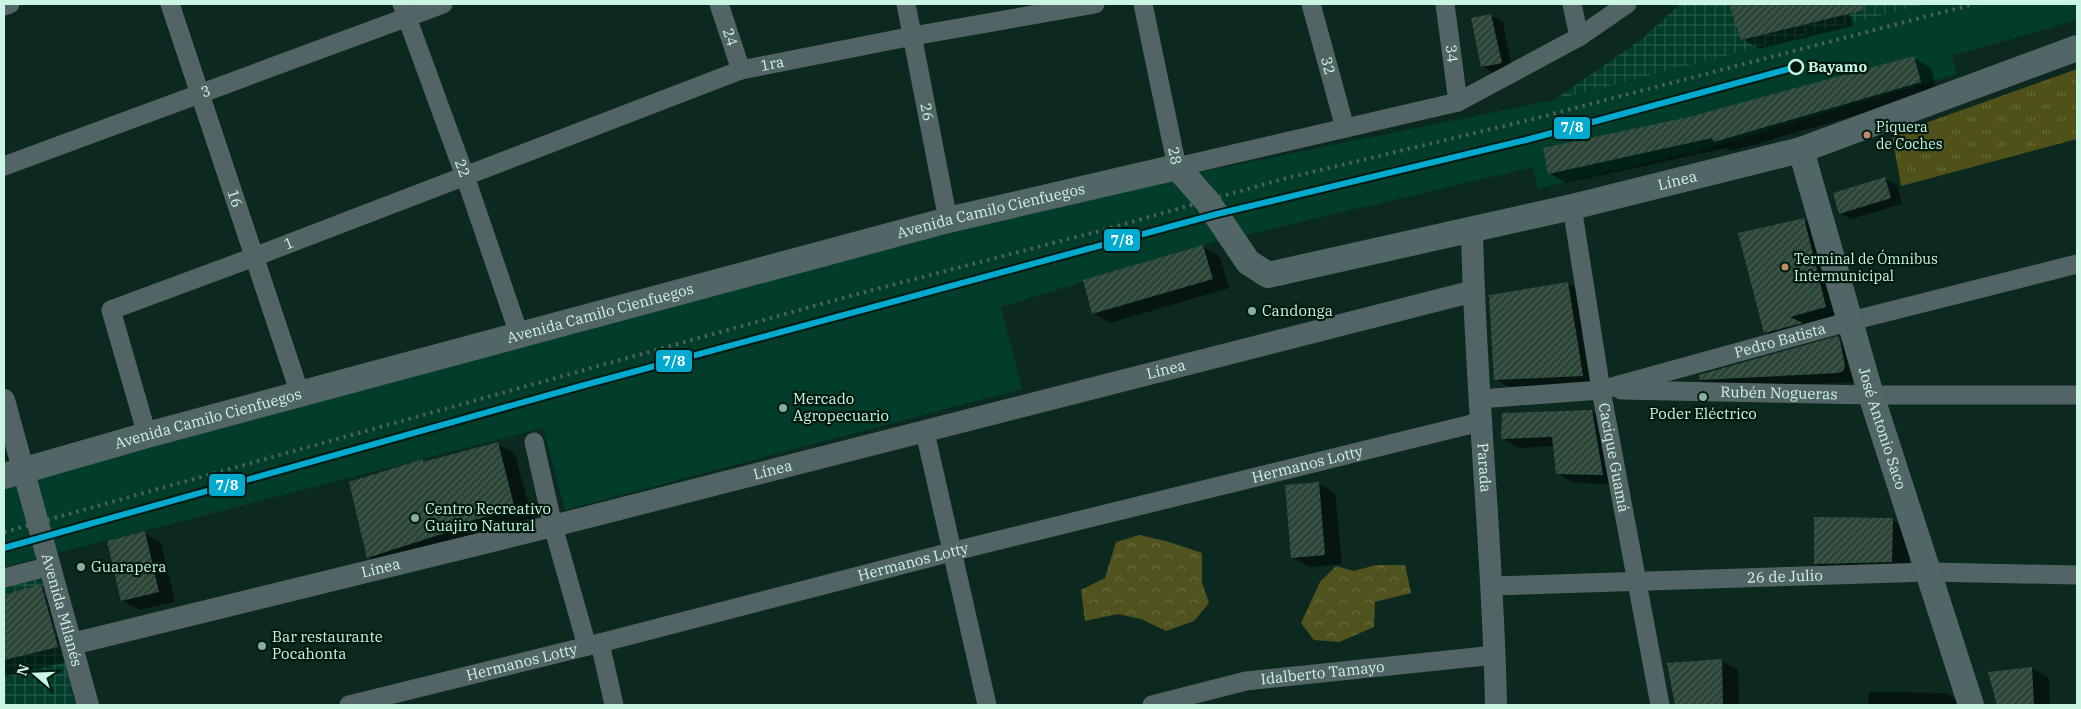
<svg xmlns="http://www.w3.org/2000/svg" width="2081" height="709" font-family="'IBM Plex Serif',serif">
  <defs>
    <pattern id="industrial-grid" width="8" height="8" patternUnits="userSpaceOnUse" patternTransform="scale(1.25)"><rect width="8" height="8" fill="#023c2b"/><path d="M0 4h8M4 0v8" fill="none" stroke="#26594a"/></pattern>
    <pattern id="forest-crowns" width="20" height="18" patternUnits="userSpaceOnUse" patternTransform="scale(1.25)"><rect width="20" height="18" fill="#51531e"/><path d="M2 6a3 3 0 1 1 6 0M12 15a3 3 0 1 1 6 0" fill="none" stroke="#696c3f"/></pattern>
    <pattern id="park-tufts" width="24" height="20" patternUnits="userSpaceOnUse" patternTransform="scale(1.25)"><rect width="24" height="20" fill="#4f5118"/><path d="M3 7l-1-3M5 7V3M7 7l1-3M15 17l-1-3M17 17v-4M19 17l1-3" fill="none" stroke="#676b39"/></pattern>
    <pattern id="building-hatch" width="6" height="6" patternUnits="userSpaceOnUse" patternTransform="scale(1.25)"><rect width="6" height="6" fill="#2b4537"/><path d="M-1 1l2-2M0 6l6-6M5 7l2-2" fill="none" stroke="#486054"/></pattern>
  </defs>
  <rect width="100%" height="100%" fill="#0c2920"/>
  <polygon fill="#023c2b" points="1926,4 2077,4 2077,20 1952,56 1957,74 1708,148 1538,189 1533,167 1203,245 1001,307 1022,389 565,510 543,428 4,567 4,487 1073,198 1554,100"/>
  <g fill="url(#industrial-grid)">
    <polygon points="1680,4 1926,4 1554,100 1642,39"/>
    <polygon points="45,578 75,705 4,705 4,586"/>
  </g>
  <g fill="url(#forest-crowns)">
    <polygon points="1139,535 1166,541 1202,553 1202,583 1209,603 1194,621 1166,631 1141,619 1118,614 1085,621 1081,590 1105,578 1116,542"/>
    <polygon points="1376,565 1405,565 1411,593 1375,602 1374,627 1339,642 1314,640 1301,623 1320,582 1336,566 1354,571"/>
  </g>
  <polygon fill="url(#park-tufts)" points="2077,69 2077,139 1901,186 1892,135"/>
  <g fill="#0007">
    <polygon points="1731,4 1847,4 1853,26 1759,49 1742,39"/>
    <polygon points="1491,15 1503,22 1512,69 1493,73 1482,66 1472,19"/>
    <polygon points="1914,58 1931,68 1937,92 1732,151 1726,148 1566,183 1549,173 1689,118"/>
    <polygon points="1885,179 1897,185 1902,204 1851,219 1840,213"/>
    <polygon points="1803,219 1820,229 1842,316 1783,342 1766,332"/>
    <polygon points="1203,247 1220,257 1229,288 1110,323 1093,313"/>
    <polygon points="1568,283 1590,296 1605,388 1518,392 1496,379"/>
    <polygon points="1837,338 1854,348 1856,382 1718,389 1701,380"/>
    <polygon points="1592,412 1609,422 1620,484 1574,483 1557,473 1554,446 1519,448 1502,438"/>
    <polygon points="498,444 515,454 532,518 460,538 386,567 369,557 422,460 426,463"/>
    <polygon points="1318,483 1335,493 1342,564 1310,567 1293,558"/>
    <polygon points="1893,520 1910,529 1909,571 1832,573 1815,563"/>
    <polygon points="144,533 161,543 175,602 139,610 122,600"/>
    <polygon points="41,585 63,598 80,659 4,677 4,596"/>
    <polygon points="1721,661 1738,670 1739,705 1676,705 1668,664"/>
    <polygon points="2032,668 2049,678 2050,705 1999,705 1989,674"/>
    <polygon points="1869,692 1945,693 1962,703 1963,705 1868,705"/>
  </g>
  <g fill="url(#building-hatch)">
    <polygon points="1729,4 1863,4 1864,10 1741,40"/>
    <polygon points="1491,14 1502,63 1481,67 1471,18"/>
    <polygon points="1914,56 1921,82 1714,142 1712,138 1548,174 1543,148 1689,117"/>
    <polygon points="1885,177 1891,198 1839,214 1833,193"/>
    <polygon points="1804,218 1826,307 1790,317 1803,323 1764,333 1738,233"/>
    <polygon points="1203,245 1213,279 1092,314 1083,280"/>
    <polygon points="1568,282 1583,376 1494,380 1489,295"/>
    <polygon points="1837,336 1840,340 1845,366 1843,371 1838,373 1700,380 1699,375"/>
    <polygon points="1592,410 1603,475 1556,474 1552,437 1501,439 1502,413"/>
    <polygon points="498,442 515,509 444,528 445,533 367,558 349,482 423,459 423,462"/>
    <polygon points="1319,482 1325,555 1291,558 1285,485"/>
    <polygon points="1814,517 1893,518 1892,562 1814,564"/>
    <polygon points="145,531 159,592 121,601 107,541"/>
    <polygon points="41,584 58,647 4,660 4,595"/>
    <polygon points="1722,659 1723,705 1675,705 1667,663"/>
    <polygon points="2032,667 2034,705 1997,705 1988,672"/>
  </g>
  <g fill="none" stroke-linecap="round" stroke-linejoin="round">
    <g stroke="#536466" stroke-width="19">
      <path id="s1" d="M170,4L300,394"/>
      <path id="s2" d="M402,4L465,176L519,334"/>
      <path id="s3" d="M719,4L741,70"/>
      <path id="s4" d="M906,4L948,220"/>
      <path id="s5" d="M1143,4L1177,167L1458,102L1579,37L1627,4"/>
      <path id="s6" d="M1311,4L1345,128"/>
      <path id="s7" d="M1445,4L1458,102"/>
      <polyline points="1572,4 1579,37"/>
      <polyline points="4,6 10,4"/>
      <path id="s8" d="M4,166L443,4"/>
      <path id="s9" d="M1572,207L1601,390L1660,705"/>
      <path id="s10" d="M1621,390L1871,395H2077"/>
      <path id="s11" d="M1479,399L1601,390L1851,321L2077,264"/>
      <polyline points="925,432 987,705"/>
      <path id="s12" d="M147,435L111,310L254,257L741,70L913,36L1095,4"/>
      <polyline points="534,442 553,526 587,646"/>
      <polyline points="4,578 51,566"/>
      <path id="s13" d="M1493,586L1929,572L2077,575"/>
      <polyline points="600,643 614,705"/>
      <path id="s14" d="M349,705L600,643L951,552L1480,422"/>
      <path id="s15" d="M1152,705L1246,681L1495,655"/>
    </g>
    <g stroke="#536466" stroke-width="22">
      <path id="s16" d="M1472,230C1475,389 1493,546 1496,705"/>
      <path id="s17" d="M4,400L88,705"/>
      <path id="s18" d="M72,644L553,526L1474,291"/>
    </g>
    <g stroke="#526567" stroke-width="26">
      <path id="s19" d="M1801,150L1871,395L1971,705"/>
      <path id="s20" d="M4,476L147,435L948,220L1177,167L1207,201L1248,262L1268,275L1572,207L1801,150L2077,48"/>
    </g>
    <polyline stroke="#4c605c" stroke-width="4" stroke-dasharray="2.5 5" stroke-linecap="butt" points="4,532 846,297 1103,230 1283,179 1533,119 1974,4"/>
    <g stroke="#001a10" stroke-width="10">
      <polyline id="rail-1" points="4,548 581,386 1217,214 1526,140 1796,67"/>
    </g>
    <use href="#rail-1" stroke="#00a9ce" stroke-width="6"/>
  </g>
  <circle fill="#001a10" stroke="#caf5e3" stroke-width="2.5" cx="1796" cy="67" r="7"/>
  <g fill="#c18c65" stroke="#001a10" stroke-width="2">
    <circle cx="1867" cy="135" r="4.5"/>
    <circle cx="1785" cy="267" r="4.5"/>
  </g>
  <g fill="#88ae9f" stroke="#001a10" stroke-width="2">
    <circle cx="1252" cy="311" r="5"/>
    <circle cx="1703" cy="397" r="5"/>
    <circle cx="783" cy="408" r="5"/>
    <circle cx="415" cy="518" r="5"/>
    <circle cx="81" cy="567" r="5"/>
    <circle cx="262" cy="646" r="5"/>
  </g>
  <g text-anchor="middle" stroke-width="4.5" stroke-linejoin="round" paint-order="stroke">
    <g font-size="14" fill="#caf5e3" stroke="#001a10" text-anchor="start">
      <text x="1876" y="132">Piquera<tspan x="1876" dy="17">de Coches</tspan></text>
      <text x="1794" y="264">Terminal de Ómnibus<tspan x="1794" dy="17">Intermunicipal</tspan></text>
    </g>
    <g font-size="15" fill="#caf5e3" stroke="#001a10">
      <text dy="5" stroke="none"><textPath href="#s3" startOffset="35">24</textPath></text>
      <text dy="5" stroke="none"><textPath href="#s7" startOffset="50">34</textPath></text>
      <text dy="5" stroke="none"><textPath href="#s12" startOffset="836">1ra</textPath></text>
      <text dy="5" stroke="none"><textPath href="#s6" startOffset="64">32</textPath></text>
      <text dy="5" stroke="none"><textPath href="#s8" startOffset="215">3</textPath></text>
      <text dy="5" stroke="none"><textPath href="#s4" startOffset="110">26</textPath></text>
      <text dy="5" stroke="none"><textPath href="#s5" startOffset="155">28</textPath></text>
      <text dy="5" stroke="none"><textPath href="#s2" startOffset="175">22</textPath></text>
      <text dy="5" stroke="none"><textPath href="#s20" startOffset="1776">Línea</textPath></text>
      <text dy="5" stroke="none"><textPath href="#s1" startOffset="205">16</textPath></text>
      <text dy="5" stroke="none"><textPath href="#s20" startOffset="1022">Avenida Camilo Cienfuegos</textPath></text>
      <text dy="5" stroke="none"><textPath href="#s12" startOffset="320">1</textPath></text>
      <text dy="5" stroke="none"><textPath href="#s20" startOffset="618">Avenida Camilo Cienfuegos</textPath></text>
      <text dy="5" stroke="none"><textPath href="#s11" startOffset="308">Pedro Batista</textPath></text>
      <text dy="5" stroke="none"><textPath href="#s18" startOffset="1128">Línea</textPath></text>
      <text dy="5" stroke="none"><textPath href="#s10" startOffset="158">Rubén Nogueras</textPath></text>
      <text dy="5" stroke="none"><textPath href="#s20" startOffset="212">Avenida Camilo Cienfuegos</textPath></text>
      <text dy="5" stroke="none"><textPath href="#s19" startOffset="290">José Antonio Saco</textPath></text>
      <text dy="5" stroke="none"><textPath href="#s9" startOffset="254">Cacique Guamá</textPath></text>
      <text dy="5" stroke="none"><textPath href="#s14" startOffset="988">Hermanos Lotty</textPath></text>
      <text dy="5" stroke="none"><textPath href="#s16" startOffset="238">Parada</textPath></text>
      <text dy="5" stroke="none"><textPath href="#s18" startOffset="722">Línea</textPath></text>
      <text dy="5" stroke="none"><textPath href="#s14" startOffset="582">Hermanos Lotty</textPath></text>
      <text dy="5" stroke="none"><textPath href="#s18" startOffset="318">Línea</textPath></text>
      <text dy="5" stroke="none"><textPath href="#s13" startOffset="292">26 de Julio</textPath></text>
      <text dy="5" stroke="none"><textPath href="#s17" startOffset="218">Avenida Milanés</textPath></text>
      <text dy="5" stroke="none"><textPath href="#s14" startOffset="178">Hermanos Lotty</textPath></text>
      <text dy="5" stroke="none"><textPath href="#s15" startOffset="174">Idalberto Tamayo</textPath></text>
    </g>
    <g font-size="15" font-weight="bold" fill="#caf5e3" stroke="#001a10" text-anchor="start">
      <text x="1808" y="72">Bayamo</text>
    </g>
    <g font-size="15" fill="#caf5e3" stroke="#001a10" text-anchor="start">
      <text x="1262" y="316">Candonga</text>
      <text x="793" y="404">Mercado<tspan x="793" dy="17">Agropecuario</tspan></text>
      <text x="1703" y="419" text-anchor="middle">Poder Eléctrico</text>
      <text x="425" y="514">Centro Recreativo<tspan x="425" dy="17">Guajiro Natural</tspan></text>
      <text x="91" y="572">Guarapera</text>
      <text x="272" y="642">Bar restaurante<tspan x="272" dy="17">Pocahonta</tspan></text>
    </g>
  </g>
  <g stroke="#001a10" stroke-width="2">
    <rect x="1553" y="116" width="38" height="24" rx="5" fill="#00a9ce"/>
    <rect x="1103" y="228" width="38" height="24" rx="5" fill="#00a9ce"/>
    <rect x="655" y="349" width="38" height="24" rx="5" fill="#00a9ce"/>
    <rect x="208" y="473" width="38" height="24" rx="5" fill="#00a9ce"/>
  </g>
  <g font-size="14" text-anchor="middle" font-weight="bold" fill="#fff">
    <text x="1572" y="132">7/8</text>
    <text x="1122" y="245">7/8</text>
    <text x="674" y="366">7/8</text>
    <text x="227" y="490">7/8</text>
  </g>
  <rect width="2081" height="709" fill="none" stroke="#caf5e3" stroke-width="10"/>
  <g transform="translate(35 674) rotate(289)" stroke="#001a10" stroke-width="4" paint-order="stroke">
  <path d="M0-4L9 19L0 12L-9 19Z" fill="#caf5e3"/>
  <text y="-8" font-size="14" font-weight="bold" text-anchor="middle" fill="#caf5e3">N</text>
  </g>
</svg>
